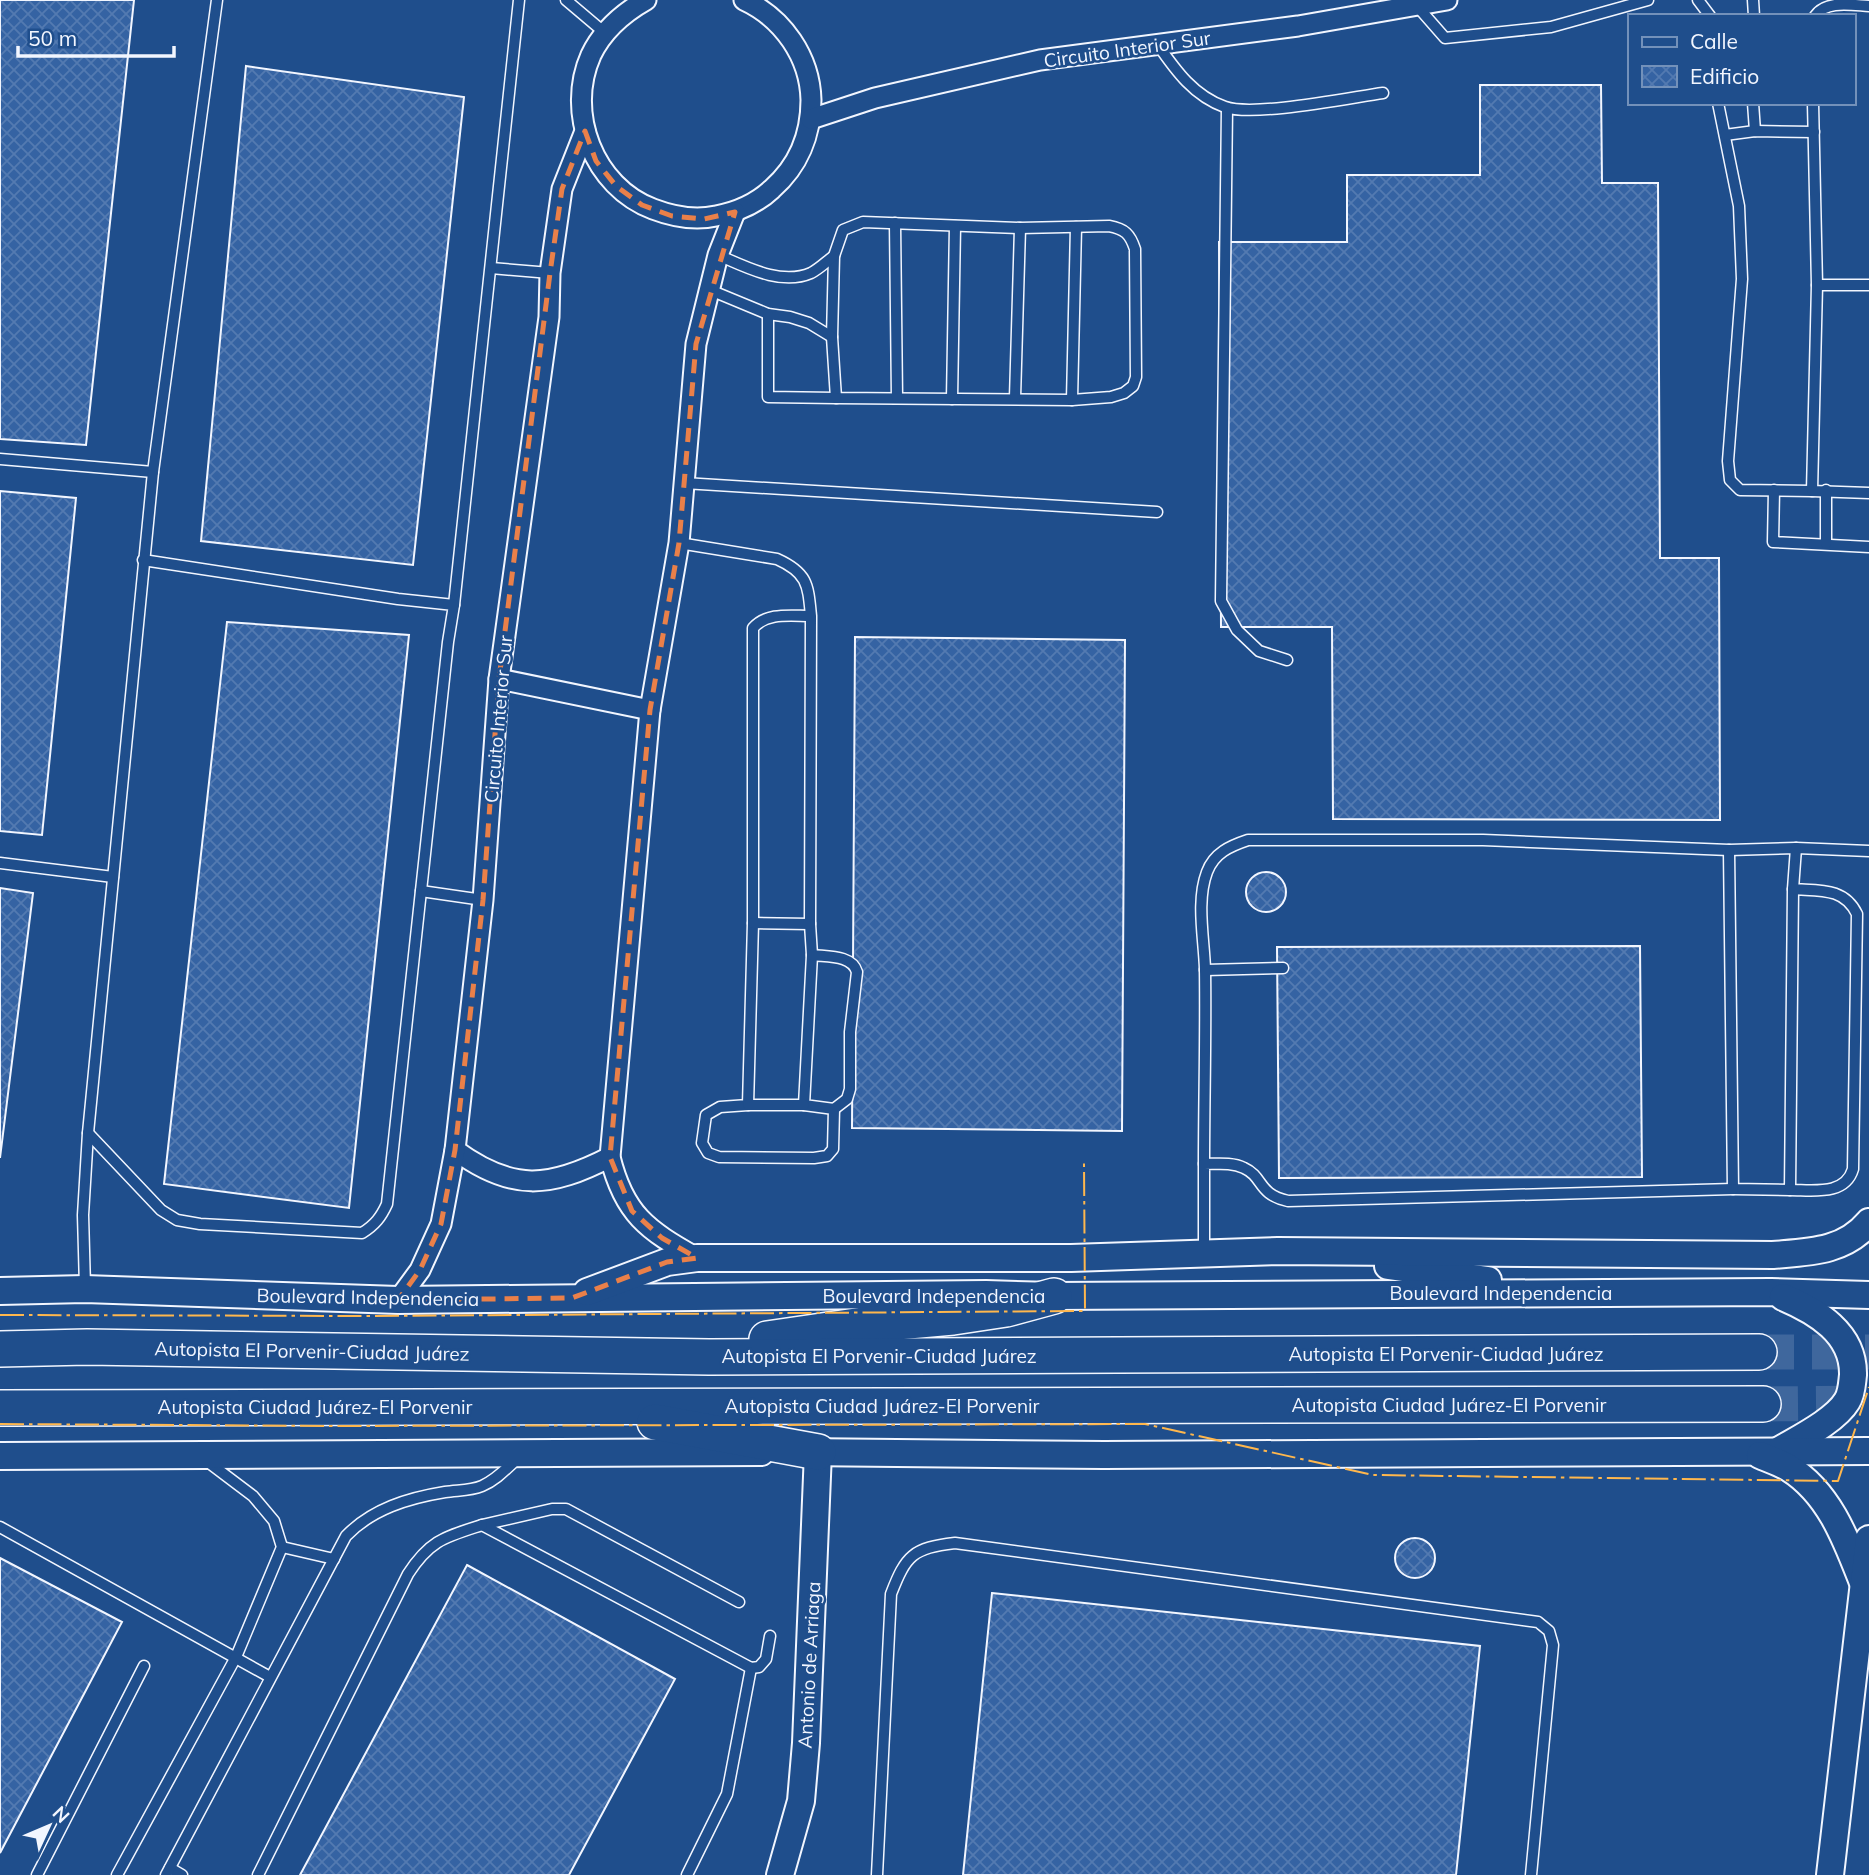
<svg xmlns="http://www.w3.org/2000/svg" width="1869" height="1875" font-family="Mulish,sans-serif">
  <defs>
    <pattern id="building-cross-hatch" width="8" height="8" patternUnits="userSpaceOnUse" patternTransform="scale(1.75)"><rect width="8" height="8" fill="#3563a3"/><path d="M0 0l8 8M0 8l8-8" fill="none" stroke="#537ab1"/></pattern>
  </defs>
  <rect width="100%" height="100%" fill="#1f4e8c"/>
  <g fill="url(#building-cross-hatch)" stroke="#f2f6ff" stroke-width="2">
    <polygon points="0,0 134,0 86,445 0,439"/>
    <polygon points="246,66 464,97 413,565 201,541"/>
    <polygon points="1480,85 1601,85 1602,183 1658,183 1660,558 1719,558 1720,820 1333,819 1332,627 1221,627 1219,242 1347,242 1347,175 1480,175"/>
    <polygon points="0,491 76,498 42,835 0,831"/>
    <polygon points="227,622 409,635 349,1208 164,1184"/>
    <polygon points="855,637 1125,640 1122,1131 852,1128"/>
    <circle cx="1266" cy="892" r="20"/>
    <polygon points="0,888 33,893 0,1158"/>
    <polygon points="1640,946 1642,1177 1279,1178 1277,947"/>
    <circle cx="1415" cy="1558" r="20"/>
    <polygon points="0,1558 122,1622 0,1853"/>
    <polygon points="467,1565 675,1679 569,1875 300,1875"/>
    <polygon points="992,1593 1480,1646 1456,1875 963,1875"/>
  </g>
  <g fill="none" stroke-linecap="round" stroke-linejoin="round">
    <g stroke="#3f679d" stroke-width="35" stroke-dasharray="35 18" stroke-linecap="butt">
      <polyline points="1759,1352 1869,1352"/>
      <polyline points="1763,1404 1869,1403"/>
    </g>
    <g stroke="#f2f6ff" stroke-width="13">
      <g id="lane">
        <polyline points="566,0 605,33"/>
        <polyline points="1698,0 1710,16"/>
        <polyline points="1753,0 1754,16"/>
        <polyline points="1417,6 1445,38 1551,27 1648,0"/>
        <path d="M1815,16C1826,0 1851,5 1869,6"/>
        <path d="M1158,45C1176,71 1194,96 1225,107C1254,117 1348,98 1383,93"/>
        <polyline points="1718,103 1739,206 1742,279 1728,461 1730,480 1740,490 1812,491"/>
        <polyline points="1753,103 1755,131"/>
        <polyline points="1813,103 1817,285"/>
        <polyline points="1227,108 1221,601 1237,630 1259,651 1287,660"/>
        <polyline points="1725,135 1755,131 1814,132"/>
        <path d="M863,222L1020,228L1109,226C1125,229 1130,234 1135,249L1136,377L1133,386L1124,393L1111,397L1072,400L836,398L832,337L834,256L843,230Z"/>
        <polyline points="895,223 897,398"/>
        <path d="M718,255C746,267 781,286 811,273C819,269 827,261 834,256"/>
        <polyline points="491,268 550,273"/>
        <polyline points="1869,285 1817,285 1812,491 1869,493"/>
        <polyline points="710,290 768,314 790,317 809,323 832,337"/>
        <polyline points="768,314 768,397 836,398"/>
        <polyline points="1015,398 1020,228"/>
        <polyline points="952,399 955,226"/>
        <polyline points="1072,400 1076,227"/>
        <polyline points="0,459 153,472"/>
        <polyline points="684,483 1157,512"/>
        <polyline points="1774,490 1773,542 1869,547"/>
        <polyline points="1826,490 1826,544"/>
        <path d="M679,543L777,559C808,573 808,585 811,616L810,924L812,955L804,1105L834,1109L833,1149L827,1156L814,1158L719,1157L708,1153L702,1143L706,1115L720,1107L748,1105L753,923V628C767,612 790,616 811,616"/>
        <polyline points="454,605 519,0"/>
        <polyline points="1729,850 1733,1189 1790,1190 1793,889"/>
        <polyline points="0,863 113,877"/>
        <polyline points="421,891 483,900"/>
        <polyline points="753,923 810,924"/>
        <path d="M812,955C828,957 852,955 857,972L850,1032V1089L847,1099L834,1109"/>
        <polyline points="1205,970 1283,968"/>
        <polyline points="748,1105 804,1105"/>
        <path d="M88,1133L161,1210L177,1220L200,1224L362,1233C375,1225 381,1217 387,1204L448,642L454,605L398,599L143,560"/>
        <path d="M1204,1164C1204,1099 1206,1034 1205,969C1204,938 1196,901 1207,872C1214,853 1230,846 1248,840H1483L1729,850L1796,848L1869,851"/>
        <path d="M1790,1190C1813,1190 1845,1196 1853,1169L1857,914C1844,887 1819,891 1793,889L1796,848"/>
        <path d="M1204,1251V1164C1217,1164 1232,1162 1244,1168C1264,1177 1257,1194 1288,1201L1733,1189"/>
        <polyline points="85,1287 83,1215 88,1133 153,472 217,0"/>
        <polyline points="0,1527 270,1677"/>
        <polyline points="282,1547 334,1559"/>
        <polyline points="739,1602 566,1509 552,1509 482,1525 751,1668 759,1667 766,1659 770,1636"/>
        <polyline points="170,1868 182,1875"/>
        <polyline points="37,1875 144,1666"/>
        <polyline points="117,1875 236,1657 282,1547 274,1521 253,1496 208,1462"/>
        <path d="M166,1875L346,1536C372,1509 408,1498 445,1492C457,1490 470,1491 482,1486C496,1480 506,1469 517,1459"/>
        <path d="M258,1875L408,1574C430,1540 445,1537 482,1525"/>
        <polyline points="687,1875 727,1794 751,1668"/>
        <path d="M877,1875L891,1594C906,1555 913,1548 955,1543L1538,1622L1549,1631L1553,1645L1531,1875"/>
      </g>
    </g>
    <g stroke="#f2f6ff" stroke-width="23">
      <g id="street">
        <path d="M646,0C623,13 603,30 591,55C565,113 594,187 653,209C674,217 694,221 716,216C737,212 756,204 772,189C798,166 811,135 811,100C810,57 783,18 744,0"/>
        <polyline points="811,119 875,98 1040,60 1298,26 1447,0"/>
        <polyline points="499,679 650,710"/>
        <path d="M455,1150C512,1192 550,1188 610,1157"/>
        <path d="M697,1258C647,1230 624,1214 610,1157L650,710L679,543L696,344L718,255L735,212"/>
        <polyline points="398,1300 420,1270 441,1224 455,1150 483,900 499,679 549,317 550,273 562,189 585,131"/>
      </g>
    </g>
    <g stroke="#f2f6ff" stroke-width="30">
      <g id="secondary">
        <polyline points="1388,1266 1488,1280"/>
        <polyline points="0,1291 85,1289 398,1300 986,1294 1054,1296 1771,1292 1869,1295"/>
        <path d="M587,1292L667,1262L697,1258H1071L1278,1251L1773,1255C1809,1252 1844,1252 1869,1222"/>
        <path d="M1778,1451C1798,1439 1835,1421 1847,1401C1852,1393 1852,1383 1853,1375C1854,1333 1816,1311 1783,1297"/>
        <polyline points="800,1452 1104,1455 1869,1451"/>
        <path d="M1760,1455C1769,1459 1781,1463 1789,1468C1829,1493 1846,1539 1862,1580"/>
        <polyline points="0,1456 761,1452"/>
        <polyline points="780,1875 801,1801 806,1743 818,1452"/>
        <polyline points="1830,1875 1869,1539"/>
      </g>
    </g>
    <g stroke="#f2f6ff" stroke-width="38">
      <g id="highway">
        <polyline points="767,1339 863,1325 953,1317 1006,1309 1054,1296"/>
        <polyline points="0,1349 87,1347 709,1357 1759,1352"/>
        <polyline points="0,1408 1763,1404"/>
        <polyline points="655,1422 818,1452"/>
      </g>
    </g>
    <use href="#lane" stroke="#1f4e8c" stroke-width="10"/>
    <use href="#street" stroke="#1f4e8c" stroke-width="19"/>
    <use href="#secondary" stroke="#1f4e8c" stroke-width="26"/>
    <use href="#highway" stroke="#1f4e8c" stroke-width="35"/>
    <g stroke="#ffb74d" stroke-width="2" stroke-dasharray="24 5 3.5 5" stroke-linecap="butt">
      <polyline points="0,1315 365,1316 1085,1311 1084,1163"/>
      <polyline points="0,1424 345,1426 1145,1424 1373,1475 1838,1481 1869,1387"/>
    </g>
  </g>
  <path fill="none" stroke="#ea8049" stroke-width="5" stroke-dasharray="14 9" stroke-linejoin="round" d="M585,131L596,161L616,186L642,205L672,216L704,219L735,212L696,344L679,543L650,710L610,1157L632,1211L662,1238L697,1258L667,1262L572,1298L398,1300L420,1270L441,1224L455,1150L483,900L499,679L550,273L562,189Z"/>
  <g text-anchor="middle" stroke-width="5" stroke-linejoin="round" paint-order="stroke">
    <g font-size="19" fill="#f2f6ff" stroke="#1f4e8c">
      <text transform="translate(1127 49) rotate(-8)" y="7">Circuito Interior Sur</text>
      <text transform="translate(498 719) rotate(-85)" y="7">Circuito Interior Sur</text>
      <text x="1501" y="1300">Boulevard Independencia</text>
      <text x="934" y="1303">Boulevard Independencia</text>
      <text transform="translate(368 1297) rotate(1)" y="7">Boulevard Independencia</text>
      <text transform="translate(312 1351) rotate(1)" y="7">Autopista El Porvenir-Ciudad Juárez</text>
      <text x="1446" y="1361">Autopista El Porvenir-Ciudad Juárez</text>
      <text x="879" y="1363">Autopista El Porvenir-Ciudad Juárez</text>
      <text x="1449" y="1412">Autopista Ciudad Juárez-El Porvenir</text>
      <text x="882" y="1413">Autopista Ciudad Juárez-El Porvenir</text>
      <text x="315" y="1414">Autopista Ciudad Juárez-El Porvenir</text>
      <text transform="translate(809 1665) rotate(-87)" y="7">Antonio de Arriaga</text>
    </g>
  </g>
  <rect x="1628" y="14" width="228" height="91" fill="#1f4e8c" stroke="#7391ba" stroke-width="2"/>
  <rect x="1642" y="37" width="35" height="10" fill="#1f4e8c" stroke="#7391ba" stroke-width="2"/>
  <text x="1690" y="49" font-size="21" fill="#f2f6ff">Calle</text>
  <rect x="1642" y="66" width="35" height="21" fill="url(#building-cross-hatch)" stroke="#7391ba" stroke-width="2"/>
  <text x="1690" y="84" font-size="21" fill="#f2f6ff">Edificio</text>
  <g transform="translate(49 1826) rotate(46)" stroke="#1f4e8c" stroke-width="5" paint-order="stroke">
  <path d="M0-5L12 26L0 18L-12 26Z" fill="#f2f6ff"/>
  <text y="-10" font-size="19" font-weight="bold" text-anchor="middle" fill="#f2f6ff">N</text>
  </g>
  <path d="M18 46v10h156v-10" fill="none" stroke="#f2f6ff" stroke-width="3.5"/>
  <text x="28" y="46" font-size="21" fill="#f2f6ff" stroke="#1f4e8c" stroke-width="5" paint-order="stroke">50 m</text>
</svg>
